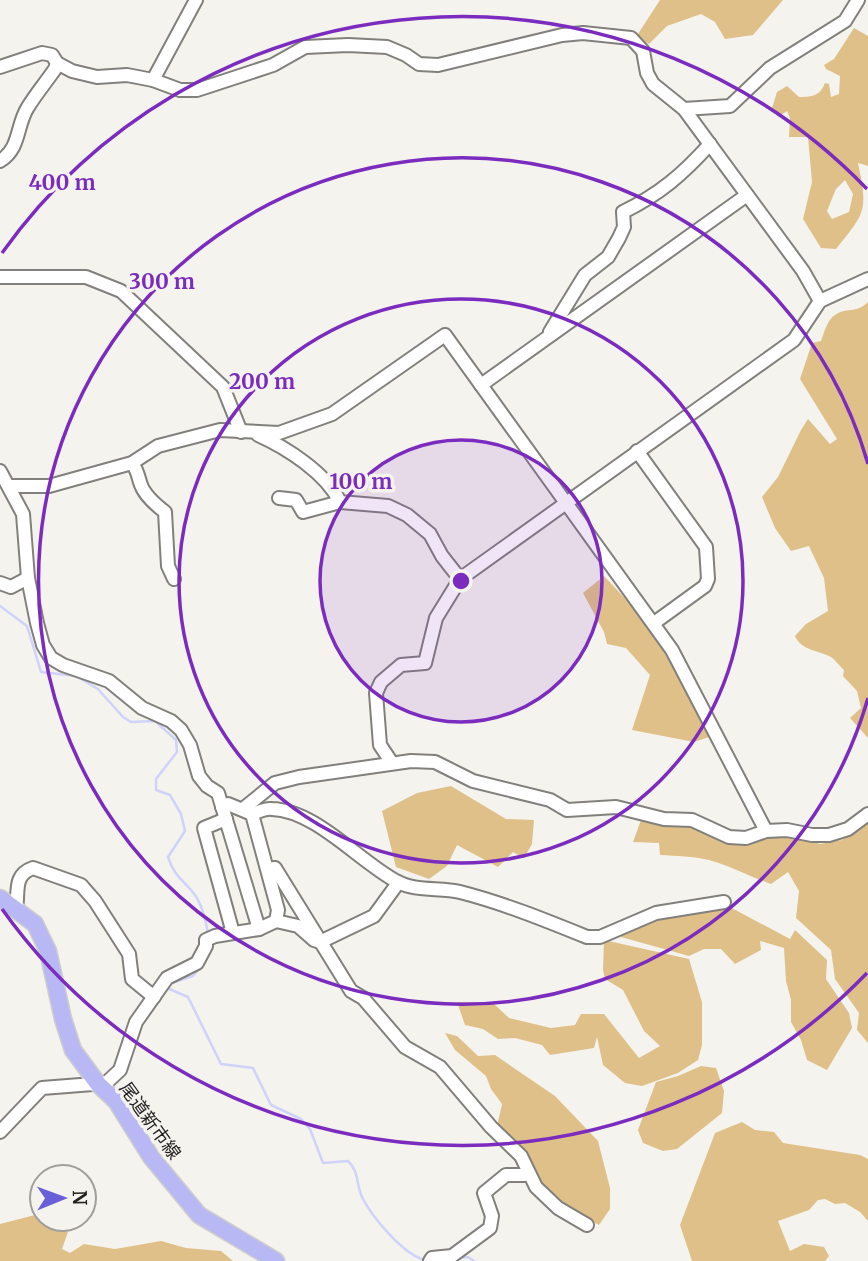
<svg xmlns="http://www.w3.org/2000/svg" width="868" height="1261" font-family="Merriweather,'Noto Sans JP',serif">
  <rect width="100%" height="100%" fill="#f5f3ee"/>
  <g fill="#dfc089" fill-rule="evenodd">
    <polygon points="660,0 783,0 753,35 725,39 715,22 701,14 667,26 649,44 636,37"/>
    <path d="M854,28L868,36V166L858,163C868,211 866,212 836,249L821,248L803,219L812,182L808,137H789L790,118L787,111L778,117L772,108L777,92L787,86L799,97C812,97 820,96 825,83L829,84L831,97L839,94L840,76L826,69L824,65L834,59ZM845,180L853,194L849,212L832,219L827,211L836,189Z"/>
    <path d="M868,302V738L850,718L861,708L857,691L843,676L844,670C840,666 835,660 831,657C818,650 802,651 795,636L806,624L828,611L824,578L809,546L791,551L775,528L762,497L778,477L801,430L808,419L830,444L837,439L800,379L812,343L821,341C824,333 827,320 835,315C846,307 856,314 868,302Z"/>
    <polygon points="604,576 649,624 678,669 712,736 694,742 632,730 650,675 626,648 607,644 604,632 583,593"/>
    <polygon points="451,786 506,819 534,820 532,844 524,858 513,852 498,867 457,845 447,866 429,879 396,867 382,811 417,793"/>
    <path d="M641,820L757,837L795,835L820,844L842,840L868,820V1043L857,1030L859,1013L835,979L831,950L796,918L799,891L788,872L771,884C751,877 728,865 709,860C693,856 676,856 660,855L659,843L633,842Z"/>
    <polygon points="728,906 790,939 795,930 827,960 826,979 849,1013 852,1028 827,1070 807,1060 801,1040 791,1022 791,1000 786,981 784,948 760,941 761,950 735,964 721,949 704,949 689,956 621,937 623,932 653,920"/>
    <polygon points="604,940 689,959 702,1002 702,1045 698,1060 678,1073 642,1086 625,1083 603,1065 597,1037 594,1048 550,1055 542,1045 515,1038 498,1039 483,1029 465,1025 457,1002 492,1002 509,1018 551,1028 575,1025 581,1014 604,1014 639,1058 660,1046 644,1031 623,990 605,979 603,970"/>
    <polygon points="445,1033 457,1036 478,1056 495,1055 555,1096 598,1141 610,1188 610,1209 599,1225 561,1205 530,1174 496,1131 502,1104 491,1089 486,1076 455,1050"/>
    <polygon points="701,1066 716,1068 724,1091 722,1113 677,1149 663,1151 643,1143 638,1130 656,1082 678,1076"/>
    <polygon points="742,1122 755,1130 774,1132 783,1143 860,1155 868,1159 868,1221 860,1212 845,1203 835,1204 825,1199 818,1200 809,1210 778,1221 790,1251 804,1244 824,1247 829,1256 825,1261 692,1261 680,1225 715,1133"/>
    <polygon points="39,1214 42,1215 42,1219 61,1221 68,1232 62,1249 70,1253 84,1244 115,1249 161,1241 186,1248 221,1251 233,1261 0,1261 0,1224"/>
  </g>
  <g fill="none" stroke-linecap="round" stroke-linejoin="round">
    <g stroke="#cfd2f9" stroke-width="2.5">
      <path d="M0,606L27,626L41,672L76,676L98,689L123,717L131,722L155,721L176,740L177,752L156,779V790L170,795L181,814L185,831L168,857C175,878 183,879 195,895C202,905 206,922 208,934"/>
      <polyline points="171,983 193,976 203,964"/>
      <path d="M167,988L188,997L221,1064L253,1068L271,1105L301,1119L310,1129L323,1163L348,1161C359,1171 356,1184 362,1197C372,1217 402,1253 424,1260"/>
      <polyline points="458,1258 468,1257 474,1261"/>
    </g>
    <g stroke="#82807c" stroke-width="16">
      <g id="minor">
        <polyline points="57,63 72,71 97,77 127,75 153,80 180,90 197,90 273,65 305,47 348,45 387,47 406,55 419,64 438,65 562,35 583,33 631,38 643,51 647,73 653,84 684,109 803,271 820,301"/>
        <path d="M0,67L42,53L52,55L57,63L55,69C46,82 36,94 28,107C16,125 21,148 0,161"/>
        <polyline points="153,80 196,0"/>
        <polyline points="684,109 730,106 770,68 845,21 858,0"/>
        <polyline points="0,277 86,277 121,291 223,387 241,432"/>
        <path d="M552,334L550,332L585,275L608,257L619,238L624,227L623,212C660,194 683,174 710,144"/>
        <polyline points="481,385 747,195"/>
        <path d="M258,435C287,448 326,473 340,502L388,506L407,515L430,534L442,556L460,579"/>
        <polyline points="637,451 706,547 708,579 705,586 654,623"/>
        <path d="M132,463C138,471 138,477 141,485C145,496 156,505 165,512L168,566L174,579"/>
        <polyline points="0,471 23,514 28,578 37,623 43,645 51,658 63,665 109,681 142,708 171,721 181,730 190,745 199,776 207,786 218,793 259,929"/>
        <polyline points="10,486 49,486 132,463 158,446 220,430 279,433 332,414 445,335 672,650 766,831"/>
        <polyline points="279,498 296,500 303,512 340,502"/>
        <polyline points="0,583 11,587 28,578"/>
        <polyline points="392,763 380,745 376,693 381,682 401,665 425,663 436,618 460,579 794,340 820,301 868,279"/>
        <polyline points="243,809 275,783 299,777 411,761 435,762 473,781 550,800 567,810 616,807 664,819 692,820 729,837 746,838 766,831 787,830 812,835 829,835 848,829 868,814"/>
        <path d="M252,814C258,812 265,808 272,809C315,810 360,862 396,881C415,892 440,887 460,892C503,903 545,920 587,937H600L656,913L724,902"/>
        <polyline points="226,819 204,828 233,933"/>
        <polyline points="268,869 275,868 351,991 363,998 405,1047 440,1067 491,1127 521,1156 536,1187 558,1208 587,1225"/>
        <path d="M16,909C19,891 13,875 33,868L81,885L95,901L129,954L132,979L154,997"/>
        <polyline points="276,921 298,926 314,940 320,942 374,916 398,883"/>
        <polyline points="0,1132 42,1088 106,1083 120,1070 136,1022 167,978 197,963 206,946 206,940 215,936 259,929 276,921 278,910 252,814 228,804 222,807"/>
        <polyline points="430,1261 432,1258 452,1256 490,1228 492,1216 484,1193 506,1175 525,1175 527,1172"/>
      </g>
    </g>
    <g stroke="#cecece" stroke-width="19">
      <polyline id="major" points="0,898 35,924 48,951 63,1019 73,1050 98,1084 116,1101 151,1157 199,1215 276,1261"/>
    </g>
    <use href="#minor" stroke="#fff" stroke-width="12"/>
    <use href="#major" stroke="#b8b8f4" stroke-width="16"/>
  </g>
  <circle cx="461" cy="581" r="141" fill="#7b2cbf" fill-opacity=".12"/>
  <g fill="none" stroke="#7b2cbf" stroke-width="3.5">
    <circle cx="461" cy="581" r="141"/>
    <circle cx="461" cy="581" r="282"/>
    <path d="M868 698A423 423 0 1 1 868 464"/>
    <path d="M867 973A564 564 0 0 1 2 909M2 253A564 564 0 0 1 867 189"/>
  </g>
  <g text-anchor="middle" stroke-width="7" stroke-linejoin="round" paint-order="stroke">
    <g font-size="18" fill="#222120" stroke="#f5f3ee">
      <text transform="translate(150 1121) rotate(54)" y="6">尾道新市線</text>
    </g>
  </g>
  <circle cx="461" cy="581" r="10" fill="#7b2cbf" stroke="#f5f3ee" stroke-width="3.5"/>
  <g font-size="21" text-anchor="middle" font-weight="bold" fill="#7b2cbf" stroke="#f5f3ee" stroke-width="7" stroke-linejoin="round" paint-order="stroke">
    <text x="62" y="190">400 m</text>
    <text x="162" y="289">300 m</text>
    <text x="262" y="389">200 m</text>
    <text x="361" y="489">100 m</text>
  </g>
  <g transform="translate(63 1198) rotate(89)"><circle r="33" fill="#f5f3ee" stroke="#a19f9c" stroke-width="2"/>
  <path d="M0-5L12 26L0 18L-12 26Z" fill="#685fd9"/>
  <text y="-10" font-size="19" font-weight="bold" text-anchor="middle" fill="#222120">N</text>
  </g>
</svg>
